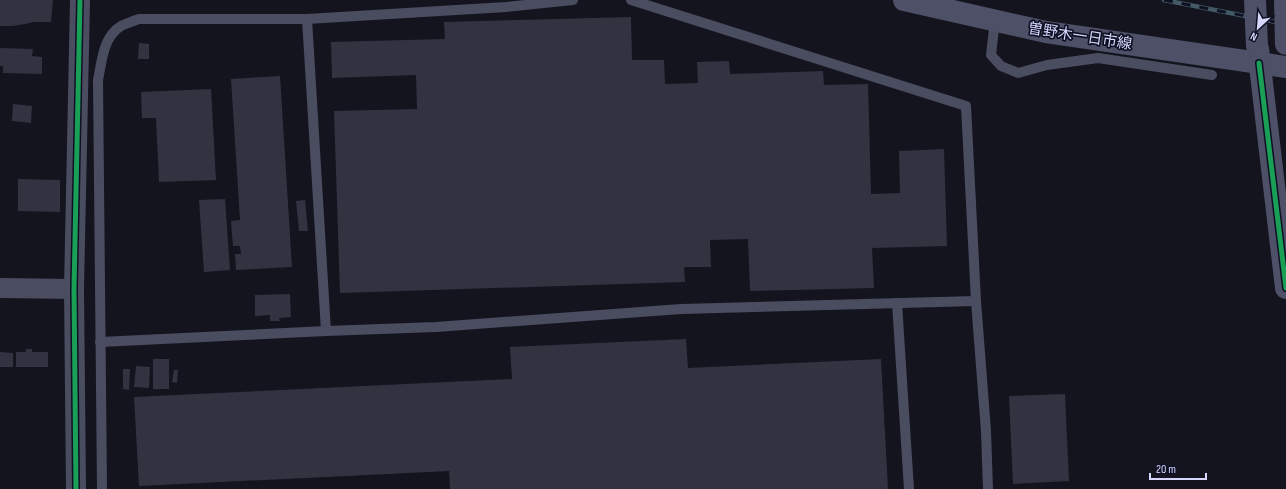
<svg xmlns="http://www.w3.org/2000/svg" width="1286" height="489" font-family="'Sofia Sans Condensed','Noto Sans JP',sans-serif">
  <rect width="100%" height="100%" fill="#14141f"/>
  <g fill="#323241">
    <polygon points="0,0 53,0 51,22 34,22 25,24 12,26 0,26"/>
    <polygon points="631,17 632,60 664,60 665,84 698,83 697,62 729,61 730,74 823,71 824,85 868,84 871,194 900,193 899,151 944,149 947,246 872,248 874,288 750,291 748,239 710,240 711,267 684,267 685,282 340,293 334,111 417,109 416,75 332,78 331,42 445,39 444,22"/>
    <polygon points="139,43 149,44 149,59 138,59"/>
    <polygon points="0,48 33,49 32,56 42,57 42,74 3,73 3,66 0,66"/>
    <polygon points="280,76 292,267 236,270 235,254 241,254 240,246 233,246 231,221 240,220 231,79"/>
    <polygon points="211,89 216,180 159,182 156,118 142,118 141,92"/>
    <polygon points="13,104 32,106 31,123 12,121"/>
    <polygon points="18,179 60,180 60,212 18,211"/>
    <polygon points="225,199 230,270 204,272 199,200"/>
    <polygon points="305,200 308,231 299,231 296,201"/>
    <polygon points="290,294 291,317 279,318 280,321 270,321 270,315 255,316 255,295"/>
    <polygon points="686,339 688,368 881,359 888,489 450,489 449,471 139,486 134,397 512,379 510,347"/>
    <polygon points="26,349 32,349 32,352 48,352 48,367 16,367 16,352 26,352"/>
    <polygon points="0,352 13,353 13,367 0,367"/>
    <rect x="153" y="359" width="16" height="30"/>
    <polygon points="136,366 150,367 149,388 134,387"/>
    <polygon points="123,369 130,369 129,390 123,389"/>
    <polygon points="174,370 178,370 177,383 172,382"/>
    <polygon points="1065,394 1069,481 1013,484 1009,396"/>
  </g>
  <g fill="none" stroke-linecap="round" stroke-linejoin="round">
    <g stroke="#4a4c60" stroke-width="10">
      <polyline points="631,0 966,106 976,301 986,431 988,489"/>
      <polyline points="307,19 326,331"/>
      <polyline points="995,20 991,55 1001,66 1018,73 1047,65 1098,58 1212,75"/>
      <polyline points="897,303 909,489"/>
      <polyline points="100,342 326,331 436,327 681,309 976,301"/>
      <path d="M102,489L98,80C102,61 103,37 121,26C127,23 133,21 139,19H307L506,7L573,0"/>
    </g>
    <g stroke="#4a4c60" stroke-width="20">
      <polyline points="0,288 74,289"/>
      <polyline points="76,489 74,289 80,0"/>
    </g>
    <g stroke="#4d5066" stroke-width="22">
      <polyline points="904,0 1046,32 1286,67"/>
      <polyline points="1258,49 1286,288"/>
    </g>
    <g stroke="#425a65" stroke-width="4.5">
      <polyline id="rail" points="1164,0 1286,24"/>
    </g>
    <use href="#rail" stroke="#101024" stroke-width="3" stroke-dasharray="9" stroke-linecap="butt"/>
    <g stroke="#4d5066" stroke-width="22">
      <polyline points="1255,0 1257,46"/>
      <polyline points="1285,0 1286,44"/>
    </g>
    <g stroke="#101024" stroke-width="8">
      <g id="cycleway">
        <polyline points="1259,63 1286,288"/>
        <polyline points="76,489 74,289 80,0"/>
      </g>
    </g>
    <use href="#cycleway" stroke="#1a9f57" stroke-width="5"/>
  </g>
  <g text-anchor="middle" stroke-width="3.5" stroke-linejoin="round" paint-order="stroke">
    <g font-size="15" fill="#d5d7fd" stroke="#101024">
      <text transform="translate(1080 36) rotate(9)" y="5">曽野木一日市線</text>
    </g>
  </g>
  <g transform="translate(1258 28) rotate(206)" stroke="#101024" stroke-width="3" paint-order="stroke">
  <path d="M0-3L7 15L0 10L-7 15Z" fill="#d5d7fd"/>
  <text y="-6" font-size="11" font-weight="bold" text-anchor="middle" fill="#d5d7fd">N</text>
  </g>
  <path d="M1150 473v6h56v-6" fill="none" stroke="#d5d7fd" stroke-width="2"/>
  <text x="1156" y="473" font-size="12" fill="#d5d7fd" stroke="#101024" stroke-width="3" paint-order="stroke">20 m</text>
</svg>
